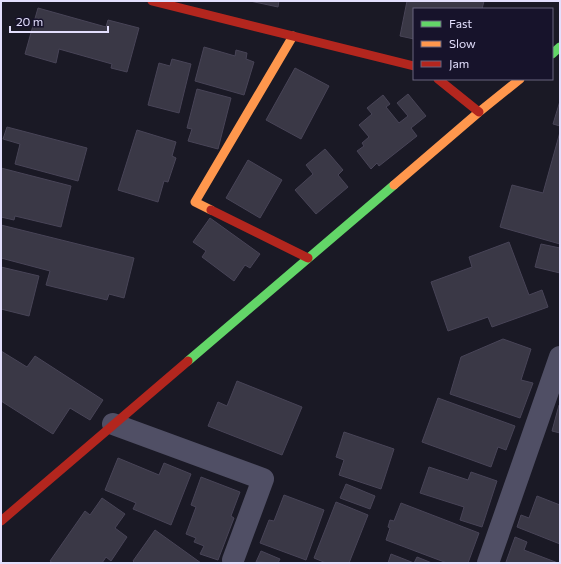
<svg xmlns="http://www.w3.org/2000/svg" width="561" height="564" font-family="Commissioner,sans-serif">
  <rect width="100%" height="100%" fill="#1a1925"/>
  <g fill="#3a3846" stroke="#484457">
    <polygon points="250,1 279,1 278,7"/>
    <polygon points="407,1 484,1 482,9 414,9 414,39 400,36"/>
    <polygon points="38,8 106,27 108,20 139,28 127,72 111,68 112,64 59,49 56,63 25,54"/>
    <polygon points="204,47 235,56 236,50 247,53 246,59 254,62 244,95 195,81"/>
    <polygon points="172,59 191,64 179,113 148,105 159,63 170,66"/>
    <polygon points="295,68 329,86 301,139 266,120"/>
    <polygon points="197,89 231,98 218,149 188,141 192,129 187,128"/>
    <polygon points="408,94 426,116 411,128 417,136 379,166 377,163 371,169 357,151 364,146 362,143 369,137 359,125 372,114 367,108 383,95 390,104 386,107 399,123 408,116 397,103"/>
    <polygon points="560,101 560,126 553,124"/>
    <polygon points="7,127 87,148 78,181 15,164 20,144 3,139"/>
    <polygon points="137,130 176,142 172,156 176,158 168,182 164,181 158,202 118,190"/>
    <polygon points="560,132 560,244 500,227 512,185 543,193"/>
    <polygon points="325,149 343,170 338,175 348,187 316,214 295,190 313,174 306,165"/>
    <polygon points="248,160 282,180 260,218 226,198"/>
    <polygon points="1,168 71,186 61,227 15,216 14,220 1,217"/>
    <polygon points="210,218 260,254 250,268 245,265 234,281 202,257 206,251 193,242"/>
    <polygon points="1,225 134,258 124,298 109,294 107,300 46,285 50,271 1,258"/>
    <polygon points="509,242 529,295 542,290 548,307 492,327 488,317 448,331 431,282 472,267 469,257"/>
    <polygon points="541,244 560,248 560,273 535,267"/>
    <polygon points="1,267 39,276 29,316 1,309"/>
    <polygon points="503,339 531,349 521,380 533,383 520,418 450,394 461,357"/>
    <polygon points="1,351 27,367 35,356 103,400 90,420 70,408 53,434 1,401"/>
    <polygon points="237,381 302,407 282,455 208,426 218,402 227,406"/>
    <polygon points="438,398 515,426 506,450 498,447 491,467 422,442"/>
    <polygon points="559,405 560,405 560,433 552,431"/>
    <polygon points="344,432 394,449 381,489 339,475 344,460 336,457"/>
    <polygon points="118,458 159,475 164,463 191,474 171,525 133,509 136,503 105,490"/>
    <polygon points="429,467 468,480 471,472 497,481 482,527 460,520 464,507 420,493"/>
    <polygon points="201,477 240,492 231,516 234,518 218,560 200,554 204,546 194,542 196,538 186,534 196,507 191,505"/>
    <polygon points="346,484 375,496 370,509 340,498"/>
    <polygon points="284,495 324,510 306,560 260,543 269,520 274,521"/>
    <polygon points="537,496 560,505 560,544 517,527 521,515 529,518"/>
    <polygon points="102,498 125,514 115,528 127,537 111,561 106,557 102,563 53,563 50,561 85,511 90,515"/>
    <polygon points="336,502 368,515 349,563 326,563 314,558"/>
    <polygon points="401,503 479,533 468,563 447,563 386,540 390,528 388,527 390,520 394,521"/>
    <polygon points="155,530 201,563 135,563 133,561"/>
    <polygon points="515,537 527,542 524,550 558,563 510,563 506,562"/>
    <polygon points="261,551 280,559 278,563 256,562"/>
    <polygon points="391,554 414,563 417,557 432,563 388,563"/>
  </g>
  <g fill="none" stroke-linecap="round" stroke-linejoin="round">
    <g stroke="#504f65" stroke-width="22">
      <polyline points="113,424 263,479 233,560"/>
      <polyline points="488,563 560,357"/>
    </g>
    <g stroke="#63d668" stroke-width="9">
      <polyline points="552,54 560,47"/>
      <polyline points="188,361 394,185"/>
    </g>
    <g stroke="#ff974d" stroke-width="9">
      <polyline points="394,185 479,112 520,79"/>
      <polyline points="211,210 195,202 293,36"/>
    </g>
    <g stroke="#b3261e" stroke-width="9">
      <polyline points="152,1 414,66"/>
      <polyline points="438,79 479,112"/>
      <polyline points="211,210 308,258"/>
      <polyline points="1,521 188,361"/>
    </g>
  </g>
  <rect width="561" height="564" fill="none" stroke="#e3dffd" stroke-width="4"/>
  <rect x="413" y="8" width="140" height="72" fill="#17132b" stroke="#69657f"/>
  <rect x="421" y="21" width="20" height="6" fill="#63d668" stroke="#69657f"/>
  <text x="449" y="28" font-size="12" fill="#e3dffd">Fast</text>
  <rect x="421" y="41" width="20" height="6" fill="#ff974d" stroke="#69657f"/>
  <text x="449" y="48" font-size="12" fill="#e3dffd">Slow</text>
  <rect x="421" y="61" width="20" height="6" fill="#b3261e" stroke="#69657f"/>
  <text x="449" y="68" font-size="12" fill="#e3dffd">Jam</text>
  <path d="M10 26v6h98v-6" fill="none" stroke="#e3dffd" stroke-width="2"/>
  <text x="16" y="26" font-size="12" fill="#e3dffd" stroke="#17132b" stroke-width="3" paint-order="stroke">20 m</text>
</svg>
